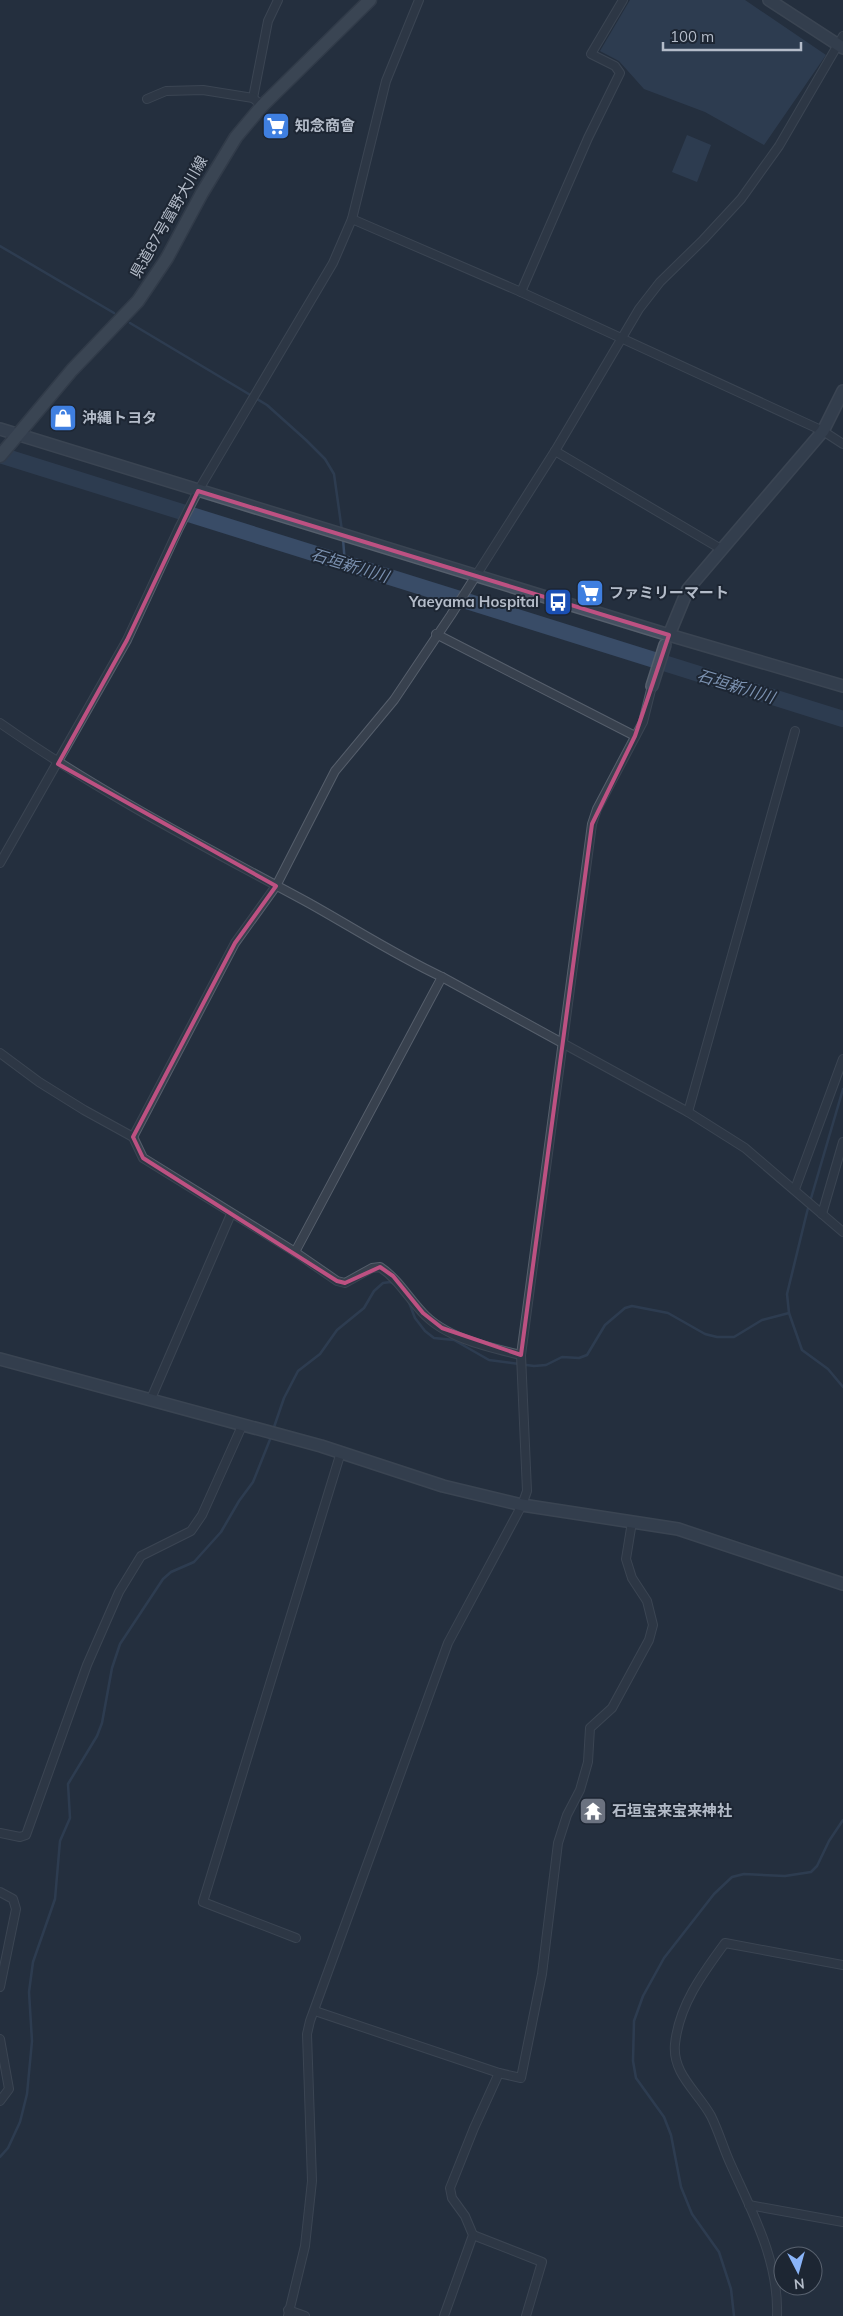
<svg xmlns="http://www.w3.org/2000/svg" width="843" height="2316" font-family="Mulish,'Noto Sans JP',sans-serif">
  <rect width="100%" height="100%" fill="#242f3e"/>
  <g fill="#394c67">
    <polygon points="630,0 745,0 826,55 764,145 705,112 644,89 619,61 600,51"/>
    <polygon points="687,135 711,145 697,182 672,172"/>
  </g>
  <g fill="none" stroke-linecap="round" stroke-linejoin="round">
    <g stroke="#394c67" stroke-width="2.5">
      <polyline points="0,246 114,313"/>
      <polyline points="130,323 267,405 306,440 325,459 334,474 342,531"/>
      <polyline points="343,539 345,564"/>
      <polyline points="843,1089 807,1212 787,1294 789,1313 802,1350 828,1369 843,1387"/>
      <polyline points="408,1300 415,1318 425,1331 434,1338 454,1340 489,1360 534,1366 546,1365 562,1357 579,1358 587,1355 605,1325 625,1308 632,1306 668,1313 705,1334 717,1337 734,1337 762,1320 789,1313"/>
      <polyline points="273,1430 284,1398 298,1371 320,1354 337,1330 364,1308 374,1291 383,1283 390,1282 396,1285"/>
      <polyline points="0,2157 8,2148 20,2122 27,2094 32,2041 29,1992 33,1962 55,1899 60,1841 70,1818 68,1784 97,1736 102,1723 112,1668 120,1644 163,1579 171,1572 194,1562 221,1532 239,1501 253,1482 271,1437"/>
      <polyline points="734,2316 731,2289 719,2252 692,2214 681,2187 671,2135 664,2117 636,2078 633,2061 634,2021 643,1996 664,1958 714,1894 732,1877 744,1874 785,1876 811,1872 817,1866 829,1841 843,1820"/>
    </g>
    <polyline stroke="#394c67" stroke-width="16" points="0,455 843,719"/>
    <g stroke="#565f6c" stroke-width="10">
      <g id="street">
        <polyline points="253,98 268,21 278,0"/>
        <polyline points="147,99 166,91 203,90 253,98 262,106"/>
        <polyline points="352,219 521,292 823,431 843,444"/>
        <polyline points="521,292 588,138 620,73 615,66 591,54 623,0"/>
        <polyline points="555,451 721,549"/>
        <polyline points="436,634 635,736"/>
        <path d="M0,723C97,791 203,846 307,902C352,927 395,955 442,977L688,1112L745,1148L843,1232"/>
        <polyline points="0,863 127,640 179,528 198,491 333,263 352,219 386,81 419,0"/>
        <path d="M0,1053L39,1082L84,1110L133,1137L143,1158L295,1252L337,1281L345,1283L372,1268L380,1267C398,1279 407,1296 422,1312C445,1338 488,1347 521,1355"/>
        <polyline points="688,1112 795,731"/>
        <polyline points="133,1137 235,943 276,886 335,771 394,700 451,615 555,451 639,309 660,282 703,240 741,199 779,146 843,36"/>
        <polyline points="795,1189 843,1059"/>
        <polyline points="822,1214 843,1142"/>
        <polyline points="295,1252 442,977"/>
        <polyline points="150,1401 231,1214"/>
        <polyline points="0,1833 20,1837 26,1835 87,1665 119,1592 141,1556 191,1531 202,1515 242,1426"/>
        <polyline points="0,1892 13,1899 16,1909 0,1987"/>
        <polyline points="296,1938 203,1902 341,1452"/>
        <polyline points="315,2011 499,2073 521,2078 542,1974 558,1843 567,1815 580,1790 588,1762 590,1728 612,1708 649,1640 653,1625 647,1601 632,1578 626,1559 632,1522"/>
        <polyline points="0,2039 9,2089 0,2101"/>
        <polyline points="749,2205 843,2222"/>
        <polyline points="473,2235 542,2262 526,2316"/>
        <polyline points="288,2310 305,2316"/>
        <polyline points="288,2316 305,2246 312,2181 307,2034 310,2021 448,1643 522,1505 527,1491 521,1355 592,824 597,809 643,722 652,686"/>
        <polyline points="444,2316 473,2235 465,2216 452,2198 450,2188 474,2128 499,2073"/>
        <path d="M777,2316C779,2261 753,2214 731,2165C724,2150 719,2132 711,2116C698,2092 672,2074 675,2044C679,2005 703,1973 725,1943L843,1965"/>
      </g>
    </g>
    <g stroke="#565f6c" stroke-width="14">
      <g id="secondary">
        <polyline points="769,0 843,48"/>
        <polyline points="0,429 669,635 843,686"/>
        <polyline points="669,635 688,589 823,431 843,391"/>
        <polyline points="652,686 665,645"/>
        <polyline points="0,1359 321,1446 443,1486 522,1505 678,1529 843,1584"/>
      </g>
    </g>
    <g stroke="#414a57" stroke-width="15">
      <polyline id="primary" points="0,456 72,370 138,301 167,258 202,193 236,137 262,106 370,0"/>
    </g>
    <use href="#street" stroke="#38414e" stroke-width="8"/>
    <use href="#secondary" stroke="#465061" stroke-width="11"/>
    <use href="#primary" stroke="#56606e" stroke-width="12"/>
  </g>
  <path d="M0 0H843V2316H0ZM198,491L669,635L635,736L592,824L521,1355L442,1328L423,1313L393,1276L380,1267L345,1283L337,1281L143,1158L133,1137L235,943L276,886L58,764L127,640Z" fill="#242f3e" fill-opacity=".55" fill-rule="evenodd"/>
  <path fill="none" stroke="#bd5182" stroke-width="4" stroke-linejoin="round" d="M198,491L669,635L635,736L592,824L521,1355L442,1328L423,1313L393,1276L380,1267L345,1283L337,1281L143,1158L133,1137L235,943L276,886L58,764L127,640Z"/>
  <defs>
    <g id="supermarket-square" transform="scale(1.4375)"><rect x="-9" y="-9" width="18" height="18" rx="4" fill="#3f7fe0" stroke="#1d2633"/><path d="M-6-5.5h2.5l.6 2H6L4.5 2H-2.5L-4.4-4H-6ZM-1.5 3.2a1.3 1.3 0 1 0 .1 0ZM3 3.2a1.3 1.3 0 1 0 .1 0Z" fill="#fff"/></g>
    <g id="shop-square" transform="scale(1.4375)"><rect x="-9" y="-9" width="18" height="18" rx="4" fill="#3f7fe0" stroke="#1d2633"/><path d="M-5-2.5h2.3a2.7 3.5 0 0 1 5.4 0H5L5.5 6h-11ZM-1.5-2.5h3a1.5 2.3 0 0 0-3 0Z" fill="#fff"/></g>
    <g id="bus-square" transform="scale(1.4375)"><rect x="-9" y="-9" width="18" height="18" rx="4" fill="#1a4fb4" stroke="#1d2633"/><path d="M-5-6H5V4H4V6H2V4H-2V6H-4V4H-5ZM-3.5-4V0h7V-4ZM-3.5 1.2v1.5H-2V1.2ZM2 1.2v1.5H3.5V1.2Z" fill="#fff"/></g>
    <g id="temple-square" transform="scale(1.4375)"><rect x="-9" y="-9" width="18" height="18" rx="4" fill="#6b7280" stroke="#1d2633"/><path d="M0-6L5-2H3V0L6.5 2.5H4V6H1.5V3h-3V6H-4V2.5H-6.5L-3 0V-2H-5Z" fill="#fff"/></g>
  </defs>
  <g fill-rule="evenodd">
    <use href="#supermarket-square" x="276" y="126"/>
    <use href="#shop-square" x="63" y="418"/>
    <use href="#supermarket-square" x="590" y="593"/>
    <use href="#bus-square" x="558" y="602"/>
    <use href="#temple-square" x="593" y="1811"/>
  </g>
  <g text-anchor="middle" stroke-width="4" stroke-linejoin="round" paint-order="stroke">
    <g font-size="15" font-weight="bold" fill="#b4bcc9" stroke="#1d2633" text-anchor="start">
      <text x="295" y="131">知念商會</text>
      <text x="82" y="423">沖縄トヨタ</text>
      <text x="609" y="598">ファミリーマート</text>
      <text x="539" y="607" text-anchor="end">Yaeyama Hospital</text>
      <text x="612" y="1816">石垣宝来宝来神社</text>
    </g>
    <g font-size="15" fill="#b4bcc9" stroke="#1d2633">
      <text transform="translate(169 217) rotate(-60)" y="5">県道87号富野大川線</text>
    </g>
    <g font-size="16" font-style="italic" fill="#7c92b1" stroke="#1d2633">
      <text transform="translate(350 565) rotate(17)" y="6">石垣新川川</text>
      <text transform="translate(736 686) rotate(17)" y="6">石垣新川川</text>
    </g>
  </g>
  <g transform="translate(798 2271) rotate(174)"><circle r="24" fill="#1d2633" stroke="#59626f"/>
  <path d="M0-4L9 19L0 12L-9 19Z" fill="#8ab4f8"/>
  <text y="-8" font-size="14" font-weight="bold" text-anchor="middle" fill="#b4bcc9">N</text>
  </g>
  <path d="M663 42v8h138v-8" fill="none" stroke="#b4bcc9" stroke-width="2.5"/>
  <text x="670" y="42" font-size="15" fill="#b4bcc9" stroke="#1d2633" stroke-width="4" paint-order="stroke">100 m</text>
</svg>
